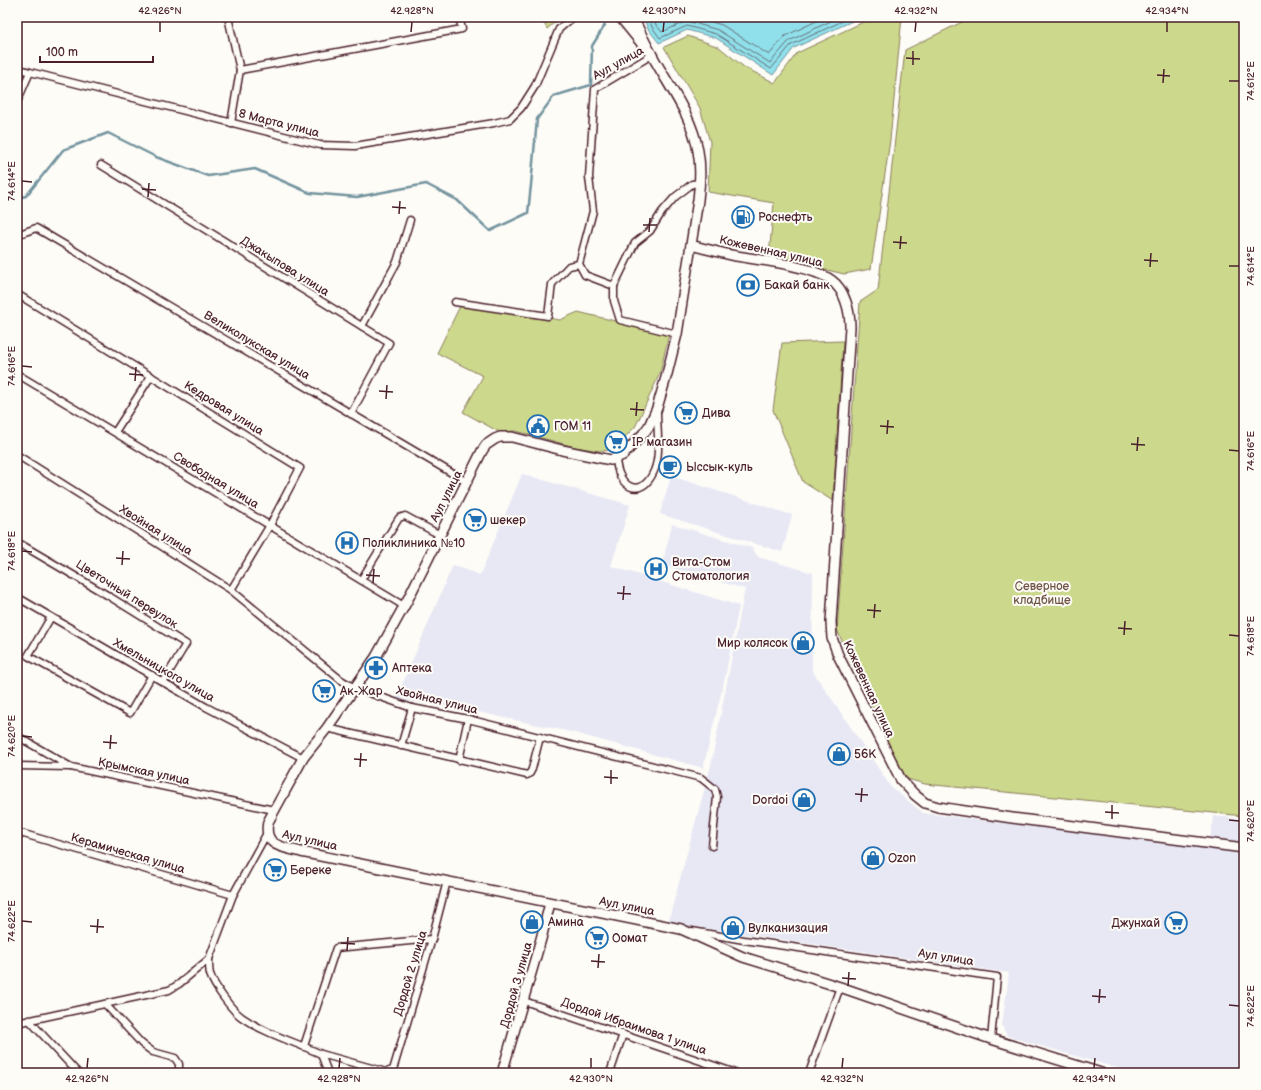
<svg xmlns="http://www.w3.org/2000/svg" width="1261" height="1090" font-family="'Balsamiq Sans',sans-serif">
  <rect width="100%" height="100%" fill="#fdfcf7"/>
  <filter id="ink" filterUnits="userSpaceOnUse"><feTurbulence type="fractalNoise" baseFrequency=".025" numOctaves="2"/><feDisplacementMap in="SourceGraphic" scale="8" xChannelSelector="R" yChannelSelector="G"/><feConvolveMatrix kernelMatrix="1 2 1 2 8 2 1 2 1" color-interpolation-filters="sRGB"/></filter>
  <g filter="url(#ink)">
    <g fill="#e7e8f4">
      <polygon points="522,474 630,505 611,566 739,606 725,677 703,768 571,732 464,709 396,699 453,565 480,575"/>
      <polygon points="671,476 792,515 782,552 660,514"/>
      <polygon points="672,524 752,548 758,557 813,573 812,670 891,787 923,813 1209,849 1213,816 1244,819 1244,1073 1134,1073 1007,1036 1002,1026 1009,973 668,923 711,765 745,589 662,565"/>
    </g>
    <g fill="#ccd88c" stroke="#8b7c5c">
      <polygon points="541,17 561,17 547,29"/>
      <polygon points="874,17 902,17 890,140 871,269 844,274 769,256 774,203 708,192 710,142 700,108 664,47 688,36 719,47 744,67 775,83 797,53"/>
      <polygon points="972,17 1244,17 1244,816 925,784 904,778 837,630 860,302 878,290 905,50"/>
      <polygon points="461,304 560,320 578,312 669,334 660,373 639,419 635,427 612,450 600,451 575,447 516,431 499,432 463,412 483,376 437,353"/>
      <polygon points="843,341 833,501 803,482 773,410 782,343"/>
    </g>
    <polygon fill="#8fe0ea" stroke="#73939e" points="643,17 861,17 794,48 773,75 716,38 687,30 659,43 648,29"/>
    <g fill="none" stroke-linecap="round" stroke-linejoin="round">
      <g stroke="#666c77" stroke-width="1">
        <polyline points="648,17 652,27 660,38 687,26 716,34 771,69 791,45 851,17"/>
        <polyline points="653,17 656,25 662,32 687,21 718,30 770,63 789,41 839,17"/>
        <polyline points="695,17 722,25 769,55 785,36 825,17"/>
      </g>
      <polyline stroke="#73939e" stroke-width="2.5" points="17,198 26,196 63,150 108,133 156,157 208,176 255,169 310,193 357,197 426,184 457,200 490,231 528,213 531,185 537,119 554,96 591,85 592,46 605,25"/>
      <g stroke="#4a1f2b" stroke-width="9">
        <g id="street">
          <polyline points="228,17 240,70 231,123"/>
          <polyline points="652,55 595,89 589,177 593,211 579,264 585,275 614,286 614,301 620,320 677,334"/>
          <polyline points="17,68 30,72"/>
          <polyline points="240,70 462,29 459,17"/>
          <polyline points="17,102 30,72 320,145 355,146 494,123 510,119 521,108 535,86 559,29 573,17"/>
          <polyline points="101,165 389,343 351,414"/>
          <polyline points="17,235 36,228 467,482"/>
          <polyline points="614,286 635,243 650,231 662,212 675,197 692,184 700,183"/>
          <polyline points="17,294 300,468 270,525 231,590"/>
          <polyline points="455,302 548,316 552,284 569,266 579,264"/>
          <polyline points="362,326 397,262 410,220"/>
          <polyline points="17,374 404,606"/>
          <polyline points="115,432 151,376"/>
          <polyline points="17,455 231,590 341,680 355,688 412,708 468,719 701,778 715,789 717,797 712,846"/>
          <path d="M616,458C617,487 641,501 654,471C661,455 657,430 657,412"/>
          <polyline points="17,542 107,595 186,644 163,682"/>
          <polyline points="361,580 399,518 405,516 440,535"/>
          <polyline points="17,597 206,707 303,758"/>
          <polyline points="51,617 28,656 130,713 152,675"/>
          <polyline points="327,728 527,775 530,773 532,769 540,737"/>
          <polyline points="17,736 71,767 274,810"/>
          <polyline points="401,746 412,708"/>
          <polyline points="459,760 468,719"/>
          <polyline points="17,766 70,767"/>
          <polyline points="17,832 233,895"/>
          <polyline points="692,931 744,940 997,977 991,1039"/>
          <path d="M209,959C209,964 209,970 210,974C214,986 232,1011 243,1018C266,1034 295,1042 321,1054L328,1073"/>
          <polyline points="524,1001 736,1073"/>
          <polyline points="105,1004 142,1044 153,1052 175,1058 179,1064 179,1073"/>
          <polyline points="29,1020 78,1073"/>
          <polyline points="17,1023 169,990 179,984 209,959 233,895 267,833"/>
          <polyline points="304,1046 336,948 432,939"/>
          <polyline points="321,1054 386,1072 393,1070 432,939 447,881"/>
          <polyline points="610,1073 623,1034"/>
          <polyline points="809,1073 840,987"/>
        </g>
      </g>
      <g stroke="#4a1f2b" stroke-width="12">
        <g id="secondary">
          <polyline points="620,17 642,44"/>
          <path d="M633,17C639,30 645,43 652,55C669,87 692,115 698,151C701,167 700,184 698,200L677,334L667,374L657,408L649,426L643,434L623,455L611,460L562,450L512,437H500L495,439L486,445L482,451L407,601L376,657L327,728L303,758L268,822C263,847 283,847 301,852L681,929L743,957L840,987L991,1039L1101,1073"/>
          <path d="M691,245C706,249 721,253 736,256C760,260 813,266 831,280C845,290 850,311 850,327L831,622L832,638L838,655L901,780L915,795L925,803L938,807L1012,818L1244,848"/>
          <polyline points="502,1073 541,939 550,903"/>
        </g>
      </g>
      <use href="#street" stroke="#fdfcf7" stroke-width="6"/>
      <use href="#secondary" stroke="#fdfcf7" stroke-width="9"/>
    </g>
  </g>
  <path fill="none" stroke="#4a1f2b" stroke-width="1.5" d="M160,32V22M411,32L412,22M663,32L664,22M915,32L916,22M1167,32V22M906,58L920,59M913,65V51M1157,75L1170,76M1229,81H1239M1163,83L1164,69M22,181L32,182M142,189L156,190M148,197L149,183M392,207L406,208M399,214L400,201M643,225H657M649,232L650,218M893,242L907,243M900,249L901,236M1144,260L1158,261M1229,266H1239M1150,267L1151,253M22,366L32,367M129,374L143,375M135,381L136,367M379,391L393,392M386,399L387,385M630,409L644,410M636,416L637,402M880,426L894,427M887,434L888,420M1131,444L1145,445M1229,450L1239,451M1137,451L1138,437M22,551L32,552M116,558L130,559M122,565L123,551M366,575L380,576M373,583L374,569M617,593L631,594M623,600L624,586M867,610L881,611M874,618L875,604M1118,628L1132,629M1124,635L1125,621M1229,635L1239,636M22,736L32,737M103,742L117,743M110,749L111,735M354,759L367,760M360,767L361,753M604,777L618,778M611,784V770M855,794L868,795M861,802L862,788M1105,812L1119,813M1112,819V805M1229,820L1239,821M22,921L32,922M90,926L104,927M97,933L98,919M341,943L355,944M347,951L348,937M591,961L605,962M598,968L599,954M842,978L856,979M848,986L849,972M1092,996L1106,997M1099,1003L1100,989M1229,1005L1239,1006M87,1068L88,1058M339,1068L340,1058M591,1068V1058M842,1068L843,1058M1094,1068L1095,1058"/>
  <defs>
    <g id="fuel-ring" transform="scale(1.15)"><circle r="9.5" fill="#fdfcf7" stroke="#1f6fb2" stroke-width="1.5"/><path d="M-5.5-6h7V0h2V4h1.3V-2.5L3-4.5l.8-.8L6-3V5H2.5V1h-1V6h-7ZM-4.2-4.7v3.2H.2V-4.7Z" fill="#1f6fb2"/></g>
    <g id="bank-ring" transform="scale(1.15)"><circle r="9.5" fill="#fdfcf7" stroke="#1f6fb2" stroke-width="1.5"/><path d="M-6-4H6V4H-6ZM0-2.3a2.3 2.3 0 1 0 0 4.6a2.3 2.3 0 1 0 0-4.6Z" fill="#1f6fb2"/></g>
    <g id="supermarket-ring" transform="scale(1.15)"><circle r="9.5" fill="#fdfcf7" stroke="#1f6fb2" stroke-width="1.5"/><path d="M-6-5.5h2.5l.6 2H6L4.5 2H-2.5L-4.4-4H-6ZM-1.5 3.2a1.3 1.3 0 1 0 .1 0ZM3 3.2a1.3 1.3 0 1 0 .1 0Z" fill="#1f6fb2"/></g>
    <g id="civic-ring" transform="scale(1.15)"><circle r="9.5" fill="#fdfcf7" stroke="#1f6fb2" stroke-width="1.5"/><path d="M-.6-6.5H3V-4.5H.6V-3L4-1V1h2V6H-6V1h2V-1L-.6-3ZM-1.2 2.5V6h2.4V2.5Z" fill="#1f6fb2"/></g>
    <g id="cafe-ring" transform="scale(1.15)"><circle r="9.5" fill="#fdfcf7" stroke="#1f6fb2" stroke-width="1.5"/><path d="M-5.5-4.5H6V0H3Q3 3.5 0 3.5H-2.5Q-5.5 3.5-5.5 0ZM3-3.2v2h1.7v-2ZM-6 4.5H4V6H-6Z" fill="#1f6fb2"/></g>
    <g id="hospital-ring" transform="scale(1.15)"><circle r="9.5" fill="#fdfcf7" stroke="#1f6fb2" stroke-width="1.5"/><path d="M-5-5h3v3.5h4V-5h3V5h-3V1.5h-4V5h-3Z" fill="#1f6fb2"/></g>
    <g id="shop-ring" transform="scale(1.15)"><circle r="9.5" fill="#fdfcf7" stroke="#1f6fb2" stroke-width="1.5"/><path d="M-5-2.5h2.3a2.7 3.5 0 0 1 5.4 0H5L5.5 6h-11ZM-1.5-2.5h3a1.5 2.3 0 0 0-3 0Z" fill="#1f6fb2"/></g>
    <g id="pharmacy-ring" transform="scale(1.15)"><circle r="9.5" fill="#fdfcf7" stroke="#1f6fb2" stroke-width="1.5"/><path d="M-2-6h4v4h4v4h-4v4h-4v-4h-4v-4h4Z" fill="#1f6fb2"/></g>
  </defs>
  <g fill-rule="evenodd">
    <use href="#fuel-ring" x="743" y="217"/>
    <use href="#bank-ring" x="748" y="285"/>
    <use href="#supermarket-ring" x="686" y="413"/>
    <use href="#civic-ring" x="538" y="426"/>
    <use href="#supermarket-ring" x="616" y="442"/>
    <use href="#cafe-ring" x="670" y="467"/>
    <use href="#supermarket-ring" x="475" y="520"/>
    <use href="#hospital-ring" x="347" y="543"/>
    <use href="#hospital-ring" x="656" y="569"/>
    <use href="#shop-ring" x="803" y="643"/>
    <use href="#pharmacy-ring" x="376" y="668"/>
    <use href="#supermarket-ring" x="324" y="691"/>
    <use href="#shop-ring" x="839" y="754"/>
    <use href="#shop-ring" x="804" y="800"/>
    <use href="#shop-ring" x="873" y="858"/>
    <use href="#supermarket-ring" x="275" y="870"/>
    <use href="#shop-ring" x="532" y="922"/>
    <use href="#supermarket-ring" x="1176" y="923"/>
    <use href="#shop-ring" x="733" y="928"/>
    <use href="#supermarket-ring" x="597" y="938"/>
  </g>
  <g text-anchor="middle" stroke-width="4" stroke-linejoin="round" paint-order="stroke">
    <g font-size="12" fill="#4a1f2b" stroke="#fdfcf7">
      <text transform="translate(618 63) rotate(-29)" y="4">Аул улица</text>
      <text transform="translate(279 123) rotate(14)" y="4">8 Марта улица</text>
      <text transform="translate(771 251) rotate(13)" y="4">Кожевенная улица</text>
      <text transform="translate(285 266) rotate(32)" y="4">Джакыпова улица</text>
      <text transform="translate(257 345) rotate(31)" y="4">Великолукская улица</text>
      <text transform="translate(224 408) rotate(32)" y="4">Кедровая улица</text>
      <text transform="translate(216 480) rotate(31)" y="4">Свободная улица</text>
      <text transform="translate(446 496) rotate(-63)" y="4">Аул улица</text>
      <text transform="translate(156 530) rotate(32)" y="4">Хвойная улица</text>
      <text transform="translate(127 594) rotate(32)" y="4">Цветочный переулок</text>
      <text transform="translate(164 670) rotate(30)" y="4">Хмельницкого улица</text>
      <text transform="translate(869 689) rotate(65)" y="4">Кожевенная улица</text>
      <text transform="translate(437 700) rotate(14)" y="4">Хвойная улица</text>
      <text transform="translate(144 771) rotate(12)" y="4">Крымская улица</text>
      <text transform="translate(310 840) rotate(13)" y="4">Аул улица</text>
      <text transform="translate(128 853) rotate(16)" y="4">Керамическая улица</text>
      <text transform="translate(627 906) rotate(11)" y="4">Аул улица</text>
      <text transform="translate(946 957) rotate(9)" y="4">Аул улица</text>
      <text transform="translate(410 973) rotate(-73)" y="4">Дордой 2 улица</text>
      <text transform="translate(516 985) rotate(-74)" y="4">Дордой 3 улица</text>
      <text transform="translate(634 1026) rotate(19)" y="4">Дордой Ибраимова 1 улица</text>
    </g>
    <g font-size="12" fill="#4a1f2b" stroke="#fdfcf7" text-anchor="start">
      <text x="758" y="221">Роснефть</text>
      <text x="764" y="289">Бакай банк</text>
      <text x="702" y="417">Дива</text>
      <text x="554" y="430">ГОМ 11</text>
      <text x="632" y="446">IP магазин</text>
      <text x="686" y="471">Ыссык-куль</text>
      <text x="490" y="524">шекер</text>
      <text x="362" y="547">Поликлиника №10</text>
      <text x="672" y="566">Вита-Стом<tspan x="672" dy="14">Стоматология</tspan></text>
      <text x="788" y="647" text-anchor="end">Мир колясок</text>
      <text x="392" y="672">Аптека</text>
      <text x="340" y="695">Ак-Жар</text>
      <text x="854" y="758">56К</text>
      <text x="788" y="804" text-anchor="end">Dordoi</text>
      <text x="888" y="862">Ozon</text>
      <text x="290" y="874">Береке</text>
      <text x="548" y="926">Амина</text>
      <text x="1160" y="927" text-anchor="end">Джунхай</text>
      <text x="748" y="932">Вулканизация</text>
      <text x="612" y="942">Оомат</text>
    </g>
    <g font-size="12" fill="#715648" stroke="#fdfcf7">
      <text x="1042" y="590">Северное<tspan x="1042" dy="14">кладбище</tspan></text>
    </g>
  </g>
  <rect width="1261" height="1090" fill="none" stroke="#fdfcf7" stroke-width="44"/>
  <path d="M40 56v6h113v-6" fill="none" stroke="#4a1f2b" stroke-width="2"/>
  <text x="46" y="56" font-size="12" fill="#4a1f2b" stroke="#fdfcf7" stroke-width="3" paint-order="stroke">100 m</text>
  <rect x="22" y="22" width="1217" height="1046" fill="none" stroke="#4a1f2b" stroke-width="1.5"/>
  <g font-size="10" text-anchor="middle" fill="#4a1f2b">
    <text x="160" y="14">42.926°N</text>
    <text x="412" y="14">42.928°N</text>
    <text x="664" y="14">42.930°N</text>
    <text x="916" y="14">42.932°N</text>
    <text x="1167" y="14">42.934°N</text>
    <text transform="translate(1250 81) rotate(-90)" y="4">74.612°E</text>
    <text transform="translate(11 181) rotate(-90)" y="4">74.614°E</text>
    <text transform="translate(1250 266) rotate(-90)" y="4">74.614°E</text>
    <text transform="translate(11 366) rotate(-90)" y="4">74.616°E</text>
    <text transform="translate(1250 451) rotate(-90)" y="4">74.616°E</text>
    <text transform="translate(11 551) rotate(-90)" y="4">74.618°E</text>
    <text transform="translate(1250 636) rotate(-90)" y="4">74.618°E</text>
    <text transform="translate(11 736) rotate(-90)" y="4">74.620°E</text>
    <text transform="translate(1250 821) rotate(-90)" y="4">74.620°E</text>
    <text transform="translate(11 921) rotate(-90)" y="4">74.622°E</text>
    <text transform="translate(1250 1006) rotate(-90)" y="4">74.622°E</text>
    <text x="87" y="1082">42.926°N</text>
    <text x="339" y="1082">42.928°N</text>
    <text x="591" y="1082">42.930°N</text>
    <text x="842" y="1082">42.932°N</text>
    <text x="1094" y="1082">42.934°N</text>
  </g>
</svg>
